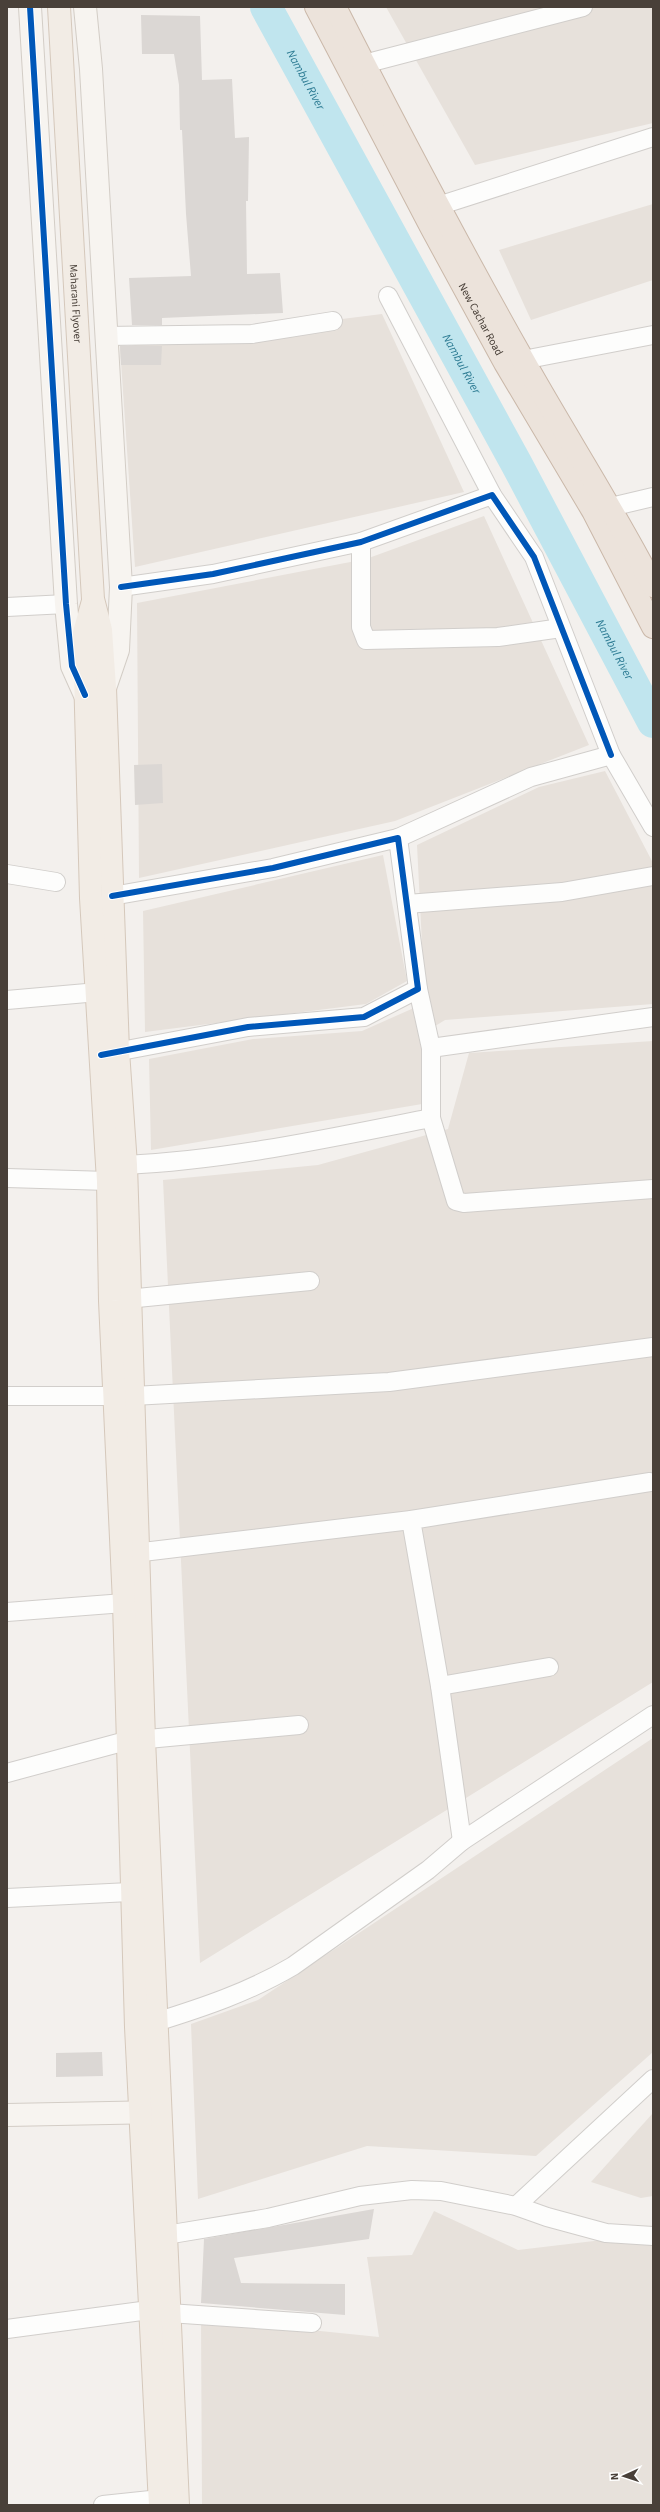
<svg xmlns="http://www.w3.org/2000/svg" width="660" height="2512" font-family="'Source Sans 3',sans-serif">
  <rect width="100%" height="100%" fill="#f3f0ed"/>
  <g fill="#e7e1db">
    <polygon points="386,7 653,7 653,123 475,165"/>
    <polygon points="653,204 653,280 531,320 499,250"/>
    <polygon points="382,314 464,492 135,567 120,347"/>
    <polygon points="484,516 589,745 395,821 139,878 137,603 366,559"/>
    <polygon points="605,771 653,863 653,1004 445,1020 427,1031 422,1104 151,1150 149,1059 253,1039 362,1031 425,1003 417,845 539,787"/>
    <polygon points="383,855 407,981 366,1004 145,1032 143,911"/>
    <polygon points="653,1041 653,1682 200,1963 163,1180 318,1165 448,1129 469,1053"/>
    <polygon points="653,1738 653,2052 536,2156 367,2146 198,2199 191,2024 258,2000"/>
    <polygon points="653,2113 653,2196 641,2198 591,2182"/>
    <polygon points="434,2211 518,2250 653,2234 653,2505 202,2505 201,2319 379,2337 367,2257 412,2255"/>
  </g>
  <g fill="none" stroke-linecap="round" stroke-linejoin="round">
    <path stroke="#c0e5ee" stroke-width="32" id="s1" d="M266,7L516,463L653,722"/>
  </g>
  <g fill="#dbd7d4">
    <polygon points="141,15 200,16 202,80 232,79 235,138 249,137 248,201 246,201 247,274 280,273 283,313 162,318 162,325 132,325 129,278 191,276 186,214 182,130 180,130 179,85 174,54 142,54"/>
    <polygon points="120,346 162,346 161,365 121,365"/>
    <polygon points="162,764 163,803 135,805 134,765"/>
    <polygon points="102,2052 103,2076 56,2077 56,2053"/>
    <polygon points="374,2209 369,2239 234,2258 241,2283 345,2284 345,2315 201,2303 204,2239"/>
  </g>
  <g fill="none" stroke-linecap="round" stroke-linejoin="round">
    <g stroke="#d1cecb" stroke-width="20">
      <g id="street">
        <polyline points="364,64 583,7"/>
        <polyline points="438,206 653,137"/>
        <polyline points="388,296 492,495"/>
        <polyline points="106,336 252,334 333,321"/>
        <polyline points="523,360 653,335"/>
        <polyline points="598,510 653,497"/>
        <polyline points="361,542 361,627 366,640 498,637 561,628"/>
        <polyline points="121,587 213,574 361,542 492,495 534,557 611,755"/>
        <polyline points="7,607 66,604"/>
        <polyline points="398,838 531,777 611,755 653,827"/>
        <polyline points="7,874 56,882"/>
        <polyline points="407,904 562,892 653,876"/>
        <polyline points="418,989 431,1048"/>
        <polyline points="7,1000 98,992"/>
        <polyline points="105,1054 248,1027 364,1017 418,989 398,838 273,868 112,896"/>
        <polyline points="431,1118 456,1201 464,1203 653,1189"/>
        <path d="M126,1165C229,1160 330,1138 431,1118V1048L653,1017"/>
        <polyline points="7,1178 108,1181"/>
        <polyline points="117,1300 310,1281"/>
        <polyline points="7,1396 133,1396 389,1382 653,1347"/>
        <polyline points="126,1554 411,1520"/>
        <polyline points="7,1612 124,1603"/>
        <polyline points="440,1686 549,1667"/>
        <polyline points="7,1773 126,1741 299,1725"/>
        <polyline points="462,1841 440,1686 411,1520 650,1482"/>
        <polyline points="7,1898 130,1892"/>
        <path d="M156,2022C204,2007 249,1992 293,1966L428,1870L462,1841L653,1715"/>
        <polyline points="516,2206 653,2079"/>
        <polyline points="166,2235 268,2218 360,2196 412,2190 441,2191 516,2206 547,2217 606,2233 653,2236"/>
        <polyline points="169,2313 312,2323"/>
        <polyline points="7,2329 149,2310"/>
        <polyline points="103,2505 160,2499"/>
      </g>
    </g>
    <g stroke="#d3cdc6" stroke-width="24">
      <g id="secondary">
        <polyline points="30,7 66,604 72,666 85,695"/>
        <polyline points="85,7 91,69 121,587 118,650 105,688"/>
        <polyline points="7,2115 160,2112"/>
      </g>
    </g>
    <g stroke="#d5c8bb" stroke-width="24">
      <g id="primary">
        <path id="s2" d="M59,7L91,566L93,599L101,630L105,688L118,1051L126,1165L144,1739L178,2505"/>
        <polyline points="93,601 84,633 91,898 108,1181 110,1301 124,1603 136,2027 160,2505"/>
      </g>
    </g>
    <g stroke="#cab8a9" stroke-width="24">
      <g id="highway">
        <path id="s3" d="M316,7L431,227L505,363L593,511L653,627"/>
        <path d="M335,7C395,125 457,243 522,358C565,435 613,508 653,586"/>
      </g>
    </g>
    <use href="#street" stroke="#fdfdfc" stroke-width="18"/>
    <use href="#secondary" stroke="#f7f4f0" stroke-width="22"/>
    <use href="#primary" stroke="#f2ece5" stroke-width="22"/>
    <use href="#highway" stroke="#ece3db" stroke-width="22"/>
    <g stroke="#fff" stroke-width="8">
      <g id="cycleway">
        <polyline points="30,7 66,604 72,666 85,695"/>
        <polyline points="121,587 213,574 361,542 492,495 534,557 611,755"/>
        <polyline points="101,1055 248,1027 364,1017 418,989 398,838 273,868 112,896"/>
      </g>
    </g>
    <use href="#cycleway" stroke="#0057b8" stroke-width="6"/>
  </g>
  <g text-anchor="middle" stroke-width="3" stroke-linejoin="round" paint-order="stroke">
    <g font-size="11" fill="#494039" stroke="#fff">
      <text dy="4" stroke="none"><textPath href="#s2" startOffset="297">Maharani Flyover</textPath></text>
      <text dy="4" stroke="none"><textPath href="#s3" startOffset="353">New Cachar Road</textPath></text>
    </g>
    <g font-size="12" font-style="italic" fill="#2c7b93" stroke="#fff">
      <text dy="4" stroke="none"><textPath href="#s1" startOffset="83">Nambul River</textPath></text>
      <text dy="4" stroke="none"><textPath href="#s1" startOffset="407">Nambul River</textPath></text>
      <text dy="4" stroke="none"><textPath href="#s1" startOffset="731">Nambul River</textPath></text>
    </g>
  </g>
  <rect width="660" height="2512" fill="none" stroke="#494039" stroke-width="16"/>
  <g transform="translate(624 2476) rotate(267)" stroke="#ffffff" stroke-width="3" paint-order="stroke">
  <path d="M0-3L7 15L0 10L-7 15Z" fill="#494039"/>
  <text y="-6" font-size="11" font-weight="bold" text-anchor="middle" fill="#494039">N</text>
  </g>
</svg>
